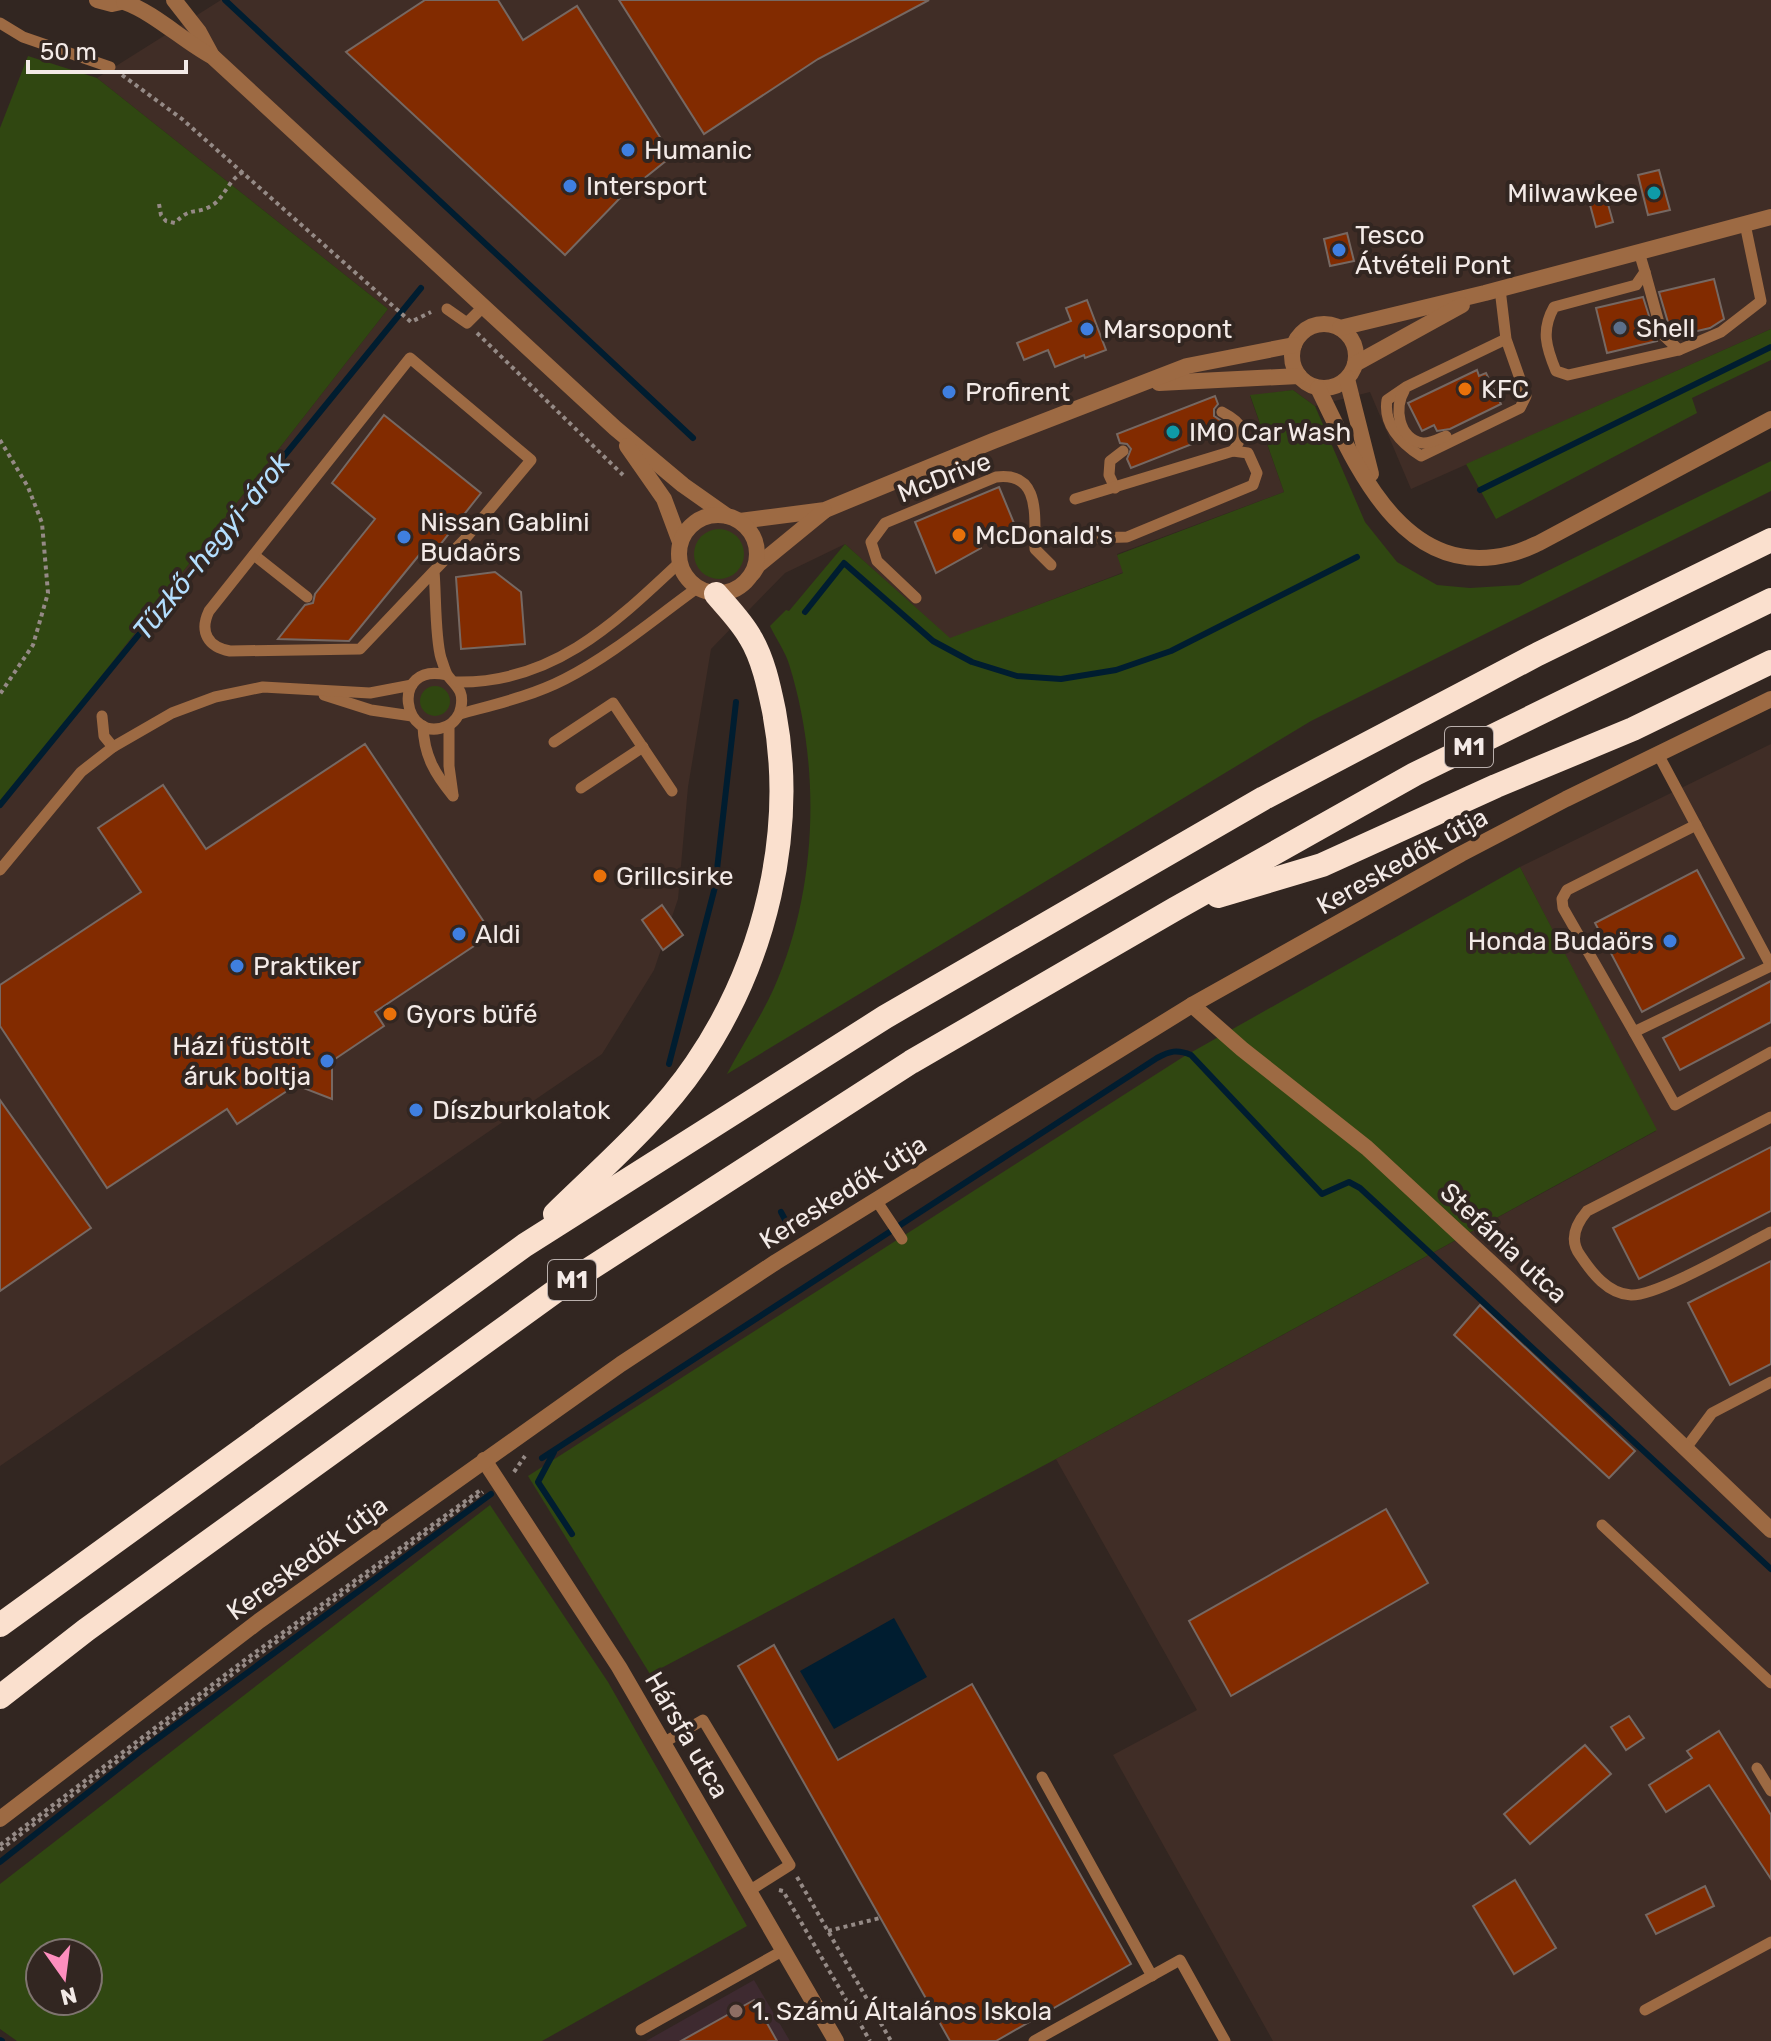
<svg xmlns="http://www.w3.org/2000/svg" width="1771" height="2041" font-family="Rubik,sans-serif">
  <rect width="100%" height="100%" fill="#322621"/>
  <g fill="#402d26">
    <polygon points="221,0 1771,0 1771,329 1411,489 1370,392 1315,406 1293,390 1250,396 1284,492 1117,554 1124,572 950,639 845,544 785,573 711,649 688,787 678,899 654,970 602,1054 0,1466 0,806 388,309 97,78"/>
    <polygon points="1771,744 1771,2041 1273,2041 1113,1755 1197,1710 1056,1459 1656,1131 1520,867"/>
  </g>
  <polygon fill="#3e2a30" points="754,1980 790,2041 646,2041"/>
  <g fill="#304711" fill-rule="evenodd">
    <polygon points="28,56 97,78 388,309 0,806 0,128"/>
    <polygon points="1771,329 1771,360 1692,398 1697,413 1496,519 1466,464"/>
    <path d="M1293,390L1315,406L1365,522L1397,562L1437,585L1470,588L1519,585L1771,461V491L1311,721L727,1074C742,1045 761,1017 774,988C818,889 821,766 789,664C785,651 776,639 770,626L786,610L789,611L845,544L950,638L1123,573L1117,555L1284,492L1250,395Z"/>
    <circle cx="719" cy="554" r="25"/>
    <circle cx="435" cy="701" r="15"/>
    <polygon points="1520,867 1657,1130 1056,1459 650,1674 528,1476 1183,1057"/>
    <path d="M490,1505L608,1682L747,1926L542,2041H17L0,2029V1884ZM40,1953H88V2001H40Z"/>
  </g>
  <polygon fill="#001d30" points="894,1618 927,1677 834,1729 800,1671"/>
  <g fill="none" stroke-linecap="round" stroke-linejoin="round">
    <g stroke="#001d30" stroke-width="6">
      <polyline points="225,0 693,438"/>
      <polyline points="1480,490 1771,347"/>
      <polyline points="805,612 844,563 933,641 972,662 1017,676 1061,679 1116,670 1171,651 1357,557"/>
      <polyline points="0,805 421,288"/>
      <polyline points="669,1064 715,887 736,702"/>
      <polyline points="781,1212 789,1227"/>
      <polyline points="554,1452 538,1482 572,1534"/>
      <path d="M542,1458L1157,1058C1170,1051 1177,1049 1191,1055L1322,1194L1349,1182L1360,1188L1771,1569"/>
      <polyline points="0,1862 142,1750 491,1494"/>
      <polyline points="0,2040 2,2041"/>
    </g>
  </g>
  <g fill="#822b00" stroke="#766862" stroke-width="2">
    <polygon points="425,0 498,0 523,40 577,6 672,156 621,197 565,255 346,52"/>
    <polygon points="619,0 929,0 818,59 704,134"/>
    <polygon points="1659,170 1670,210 1648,215 1638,175"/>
    <polygon points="1603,186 1613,222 1596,227 1586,190"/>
    <polygon points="1347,233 1354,261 1330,266 1324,239"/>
    <polygon points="1714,279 1724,319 1710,328 1676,336 1670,329 1659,292"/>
    <polygon points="1643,297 1657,341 1607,353 1596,308"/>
    <polygon points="1087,300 1106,350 1085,358 1084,355 1055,367 1048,350 1024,360 1017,343 1071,321 1066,308"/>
    <polygon points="1477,370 1479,376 1486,373 1501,404 1450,429 1437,431 1434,425 1422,431 1408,403"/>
    <polygon points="1215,396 1218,404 1214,409 1214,416 1226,424 1228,430 1131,468 1127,459 1131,449 1127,444 1120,443 1117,434"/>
    <polygon points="384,415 481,493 428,560 420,554 349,641 278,639 305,605 313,603 315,594 375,519 332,483"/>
    <polygon points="999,487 1016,528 979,543 981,548 936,573 915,522"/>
    <polygon points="495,572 521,592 525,644 461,649 456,577"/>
    <polygon points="365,744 492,934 375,1012 384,1026 332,1061 332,1099 296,1085 237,1124 227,1109 107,1188 0,1026 0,985 141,892 98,828 163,785 206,849"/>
    <polygon points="1697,870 1744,958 1642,1012 1595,923"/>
    <polygon points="662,905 683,935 663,950 642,920"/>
    <polygon points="1771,981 1771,1022 1680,1070 1663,1038"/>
    <polygon points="0,1100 91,1228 0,1291"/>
    <polygon points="1771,1147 1771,1211 1639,1279 1613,1228"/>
    <polygon points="1771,1261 1771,1364 1730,1385 1688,1303"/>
    <polygon points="1480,1305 1635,1451 1609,1478 1454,1335"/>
    <polygon points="1386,1509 1428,1583 1231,1696 1189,1621"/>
    <polygon points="774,1645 838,1760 972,1684 1131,1964 996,2041 950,2041 738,1666"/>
    <polygon points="1629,1716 1644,1738 1626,1750 1611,1727"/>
    <polygon points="1719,1731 1771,1815 1771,1879 1709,1785 1666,1812 1649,1785 1692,1758 1687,1751"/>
    <polygon points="1585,1745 1611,1774 1530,1844 1504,1814"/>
    <polygon points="1515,1880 1556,1948 1514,1974 1473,1906"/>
    <polygon points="1705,1886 1714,1906 1656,1934 1646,1915"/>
    <polygon points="754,2000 777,2041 681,2041"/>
  </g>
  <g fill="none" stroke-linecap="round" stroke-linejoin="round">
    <g stroke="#958a86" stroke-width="4" stroke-dasharray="4 4" stroke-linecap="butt">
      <polyline points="122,75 182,119 411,322 431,312"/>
      <path d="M159,204L161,215L166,221L175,223C191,206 195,215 211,206C224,199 228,180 243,172"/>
      <polyline points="477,333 623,475"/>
      <polyline points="0,440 28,487 42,523 48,593 33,645 0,694"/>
      <polyline points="514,1472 525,1456"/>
      <polyline points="0,1845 246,1659 482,1489"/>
      <polyline points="0,1850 250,1661 483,1492"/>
      <polyline points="797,1877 891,2041"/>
      <polyline points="779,1890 783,1891 870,2041"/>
      <polyline points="828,1931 880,1918"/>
    </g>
    <g stroke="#9d6a43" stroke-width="11">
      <polyline points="0,23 23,37 110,67"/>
      <path d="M1639,252L1645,272L1636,285L1554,307C1541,330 1546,347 1556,371L1568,375L1679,350L1721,332L1761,301L1745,224"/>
      <polyline points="1645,272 1662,334 1679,350"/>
      <path d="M1500,289L1506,339L1526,396L1520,408L1421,456C1401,443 1383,425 1387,400L1406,387L1506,339"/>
      <polyline points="447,309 467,323 483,307"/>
      <path d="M1404,391C1394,407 1398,438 1422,443C1430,444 1439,439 1446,436"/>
      <path d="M1222,412C1243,423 1248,431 1233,451"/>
      <polyline points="1115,488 1109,475 1110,461 1123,451"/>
      <polyline points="1075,499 1233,451 1248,453 1257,473 1253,485 1127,537 1092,538"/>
      <polyline points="254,555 307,597"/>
      <path d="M434,571L360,649L230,651C208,647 199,632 209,611L410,358L531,460L465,539L434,571C436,594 435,638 441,658C443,663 445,672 448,676C457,687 464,691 461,707C460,715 454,723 447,726C403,746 388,661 447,675"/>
      <path d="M916,598L877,561L871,542L885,523L996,477C1042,471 1034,519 1035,549L1051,565"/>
      <path d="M456,682C552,684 614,624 679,563"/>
      <polyline points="324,695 371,710 412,716"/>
      <path d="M460,714C496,704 532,696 565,679C612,655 654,619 697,588"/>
      <polyline points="102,716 104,736 113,747"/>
      <path d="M423,726C424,756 435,774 453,796"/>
      <polyline points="449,726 449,766 453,795"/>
      <polyline points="554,742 613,703 672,791"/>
      <polyline points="1658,754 1771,966"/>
      <polyline points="581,788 643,747"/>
      <polyline points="1696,825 1567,890 1562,899 1563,908 1634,1032 1771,966"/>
      <polyline points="0,870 81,772 113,747 172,713 215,697 263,687 370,693 412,685"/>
      <polyline points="1634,1032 1675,1105 1771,1052"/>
      <path d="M1771,1117L1587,1211C1576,1224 1569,1240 1580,1255C1592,1273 1608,1294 1631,1295C1658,1296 1743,1246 1771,1232"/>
      <polyline points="876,1200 902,1239"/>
      <polyline points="1686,1448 1712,1413 1771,1382"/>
      <polyline points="1602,1525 1771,1683"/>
      <polyline points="663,1743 703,1720 790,1865 749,1891"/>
      <polyline points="1757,1768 1771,1791"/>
      <polyline points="1042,1777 1152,1976"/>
      <polyline points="1645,2010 1771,1942"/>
      <polyline points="641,2030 784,1950"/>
      <polyline points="1034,2041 1180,1960 1225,2041"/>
    </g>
    <g stroke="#9d6a43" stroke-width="16">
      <circle cx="1324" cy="356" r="32"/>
      <polyline points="1340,328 1485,293 1771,217"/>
      <polyline points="1355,364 1462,305"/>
      <polyline points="1347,379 1371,474"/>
      <polyline points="1159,383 1299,376"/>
      <path d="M1318,388C1356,465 1402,581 1510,554C1520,552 1530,547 1539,543L1771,419"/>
      <polyline points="740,521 825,510 993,441 1187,366 1294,345"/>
      <polyline points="753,573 758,565 824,511"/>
      <polyline points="1192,1005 1242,1049 1367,1148 1502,1273 1771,1530"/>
      <polyline points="484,1460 619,1667 836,2041"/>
      <polyline points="0,1819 259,1621 621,1364 776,1262 1192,1005 1461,854 1566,799 1771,699"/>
    </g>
    <g stroke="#9d6a43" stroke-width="16">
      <polyline points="97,0 112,4 130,0"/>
      <polyline points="174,0 199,32 212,56"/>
      <path d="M124,2C155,13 183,41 213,57L615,428L683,485L727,516"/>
      <polyline points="627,446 664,499 680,542"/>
      <circle cx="718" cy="554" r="39"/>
    </g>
    <g stroke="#fae0ce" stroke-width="24">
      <polyline points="1218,896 1322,865 1496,786 1633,729 1771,662"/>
      <path d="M555,1214C604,1166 658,1120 696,1064C765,963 797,832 774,711C769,687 763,658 750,637C741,621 727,607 716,594"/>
      <polyline points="0,1625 525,1245 885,1017 1264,798 1538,654 1771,540"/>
      <polyline points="0,1697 86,1630 557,1290 911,1062 1175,909 1415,774 1771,600"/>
    </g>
  </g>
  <g fill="#3f7fe0" stroke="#322621" stroke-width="3">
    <circle cx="628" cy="150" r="8"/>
    <circle cx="570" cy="186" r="8"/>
    <circle cx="1339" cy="250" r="8"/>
    <circle cx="1087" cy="329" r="8"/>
    <circle cx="949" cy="392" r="8"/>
    <circle cx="404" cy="537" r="8"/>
    <circle cx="459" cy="934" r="8"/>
    <circle cx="1670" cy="941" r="8"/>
    <circle cx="237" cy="966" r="8"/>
    <circle cx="327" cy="1061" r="8"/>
    <circle cx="416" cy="1110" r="8"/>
  </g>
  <g fill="#0f9aa8" stroke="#322621" stroke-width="3">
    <circle cx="1654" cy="193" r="8"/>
    <circle cx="1173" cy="432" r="8"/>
  </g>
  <circle fill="#5c6f8a" stroke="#322621" stroke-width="3" cx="1620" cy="328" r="8"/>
  <g fill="#e8710a" stroke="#322621" stroke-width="3">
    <circle cx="1465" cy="389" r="8"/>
    <circle cx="959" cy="535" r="8"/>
    <circle cx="600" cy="876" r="8"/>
    <circle cx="390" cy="1014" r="8"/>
  </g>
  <circle fill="#8d6e63" stroke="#322621" stroke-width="3" cx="736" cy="2011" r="8"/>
  <g text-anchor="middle" stroke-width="8" stroke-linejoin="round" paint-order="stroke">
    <g fill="#322621" stroke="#b9afac" stroke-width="2">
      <rect x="1445" y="727" width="48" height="40" rx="6"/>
      <rect x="548" y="1260" width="48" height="40" rx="6"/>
    </g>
    <g font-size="24" font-weight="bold" fill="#f3eae7">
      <text x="1469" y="755">M1</text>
      <text x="572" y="1288">M1</text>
    </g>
    <g font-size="26" fill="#f3eae7" stroke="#322621" text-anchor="start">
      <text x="644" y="159">Humanic</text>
      <text x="586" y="195">Intersport</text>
      <text x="1638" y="202" text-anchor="end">Milwawkee</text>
      <text x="1355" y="244">Tesco<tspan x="1355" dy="30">Átvételi Pont</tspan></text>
      <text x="1636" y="337">Shell</text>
      <text x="1103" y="338">Marsopont</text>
      <text x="1481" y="398">KFC</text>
      <text x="965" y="401">Profirent</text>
      <text x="1189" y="441">IMO Car Wash</text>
      <text x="420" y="531">Nissan Gablini<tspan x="420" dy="30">Budaörs</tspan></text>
      <text x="975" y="544">McDonald's</text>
      <text x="616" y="885">Grillcsirke</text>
      <text x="475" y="943">Aldi</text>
      <text x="1654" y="950" text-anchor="end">Honda Budaörs</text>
      <text x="253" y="975">Praktiker</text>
      <text x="406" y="1023">Gyors büfé</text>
      <text x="311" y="1055" text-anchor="end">Házi füstölt<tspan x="311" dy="30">áruk boltja</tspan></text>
      <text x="432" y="1119">Díszburkolatok</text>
      <text x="752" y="2020">1. Számú Általános Iskola</text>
    </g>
    <g font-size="26" fill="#f3eae7" stroke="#322621">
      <text transform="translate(944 477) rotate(-21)" y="9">McDrive</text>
      <text transform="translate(1402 861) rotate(-29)" y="9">Kereskedők útja</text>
      <text transform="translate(843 1192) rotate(-32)" y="9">Kereskedők útja</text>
      <text transform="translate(1504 1243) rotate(43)" y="9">Stefánia utca</text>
      <text transform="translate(307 1558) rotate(-36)" y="9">Kereskedők útja</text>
      <text transform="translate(687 1735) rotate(60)" y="9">Hársfa utca</text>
    </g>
    <g font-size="28" font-style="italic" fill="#b3defe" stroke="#322621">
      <text transform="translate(211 546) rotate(-51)" y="10">Tűzkő-hegyi-árok</text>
    </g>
  </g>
  <g transform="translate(64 1977) rotate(166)"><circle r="38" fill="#322621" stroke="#7f7470" stroke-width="2"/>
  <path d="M0-6L14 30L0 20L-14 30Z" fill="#fd8ebe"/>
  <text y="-12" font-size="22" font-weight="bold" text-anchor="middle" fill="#f3eae7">N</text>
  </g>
  <path d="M28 60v12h158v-12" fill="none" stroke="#f3eae7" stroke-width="4"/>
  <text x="40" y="60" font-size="24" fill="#f3eae7" stroke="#322621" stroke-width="6" paint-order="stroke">50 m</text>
</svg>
